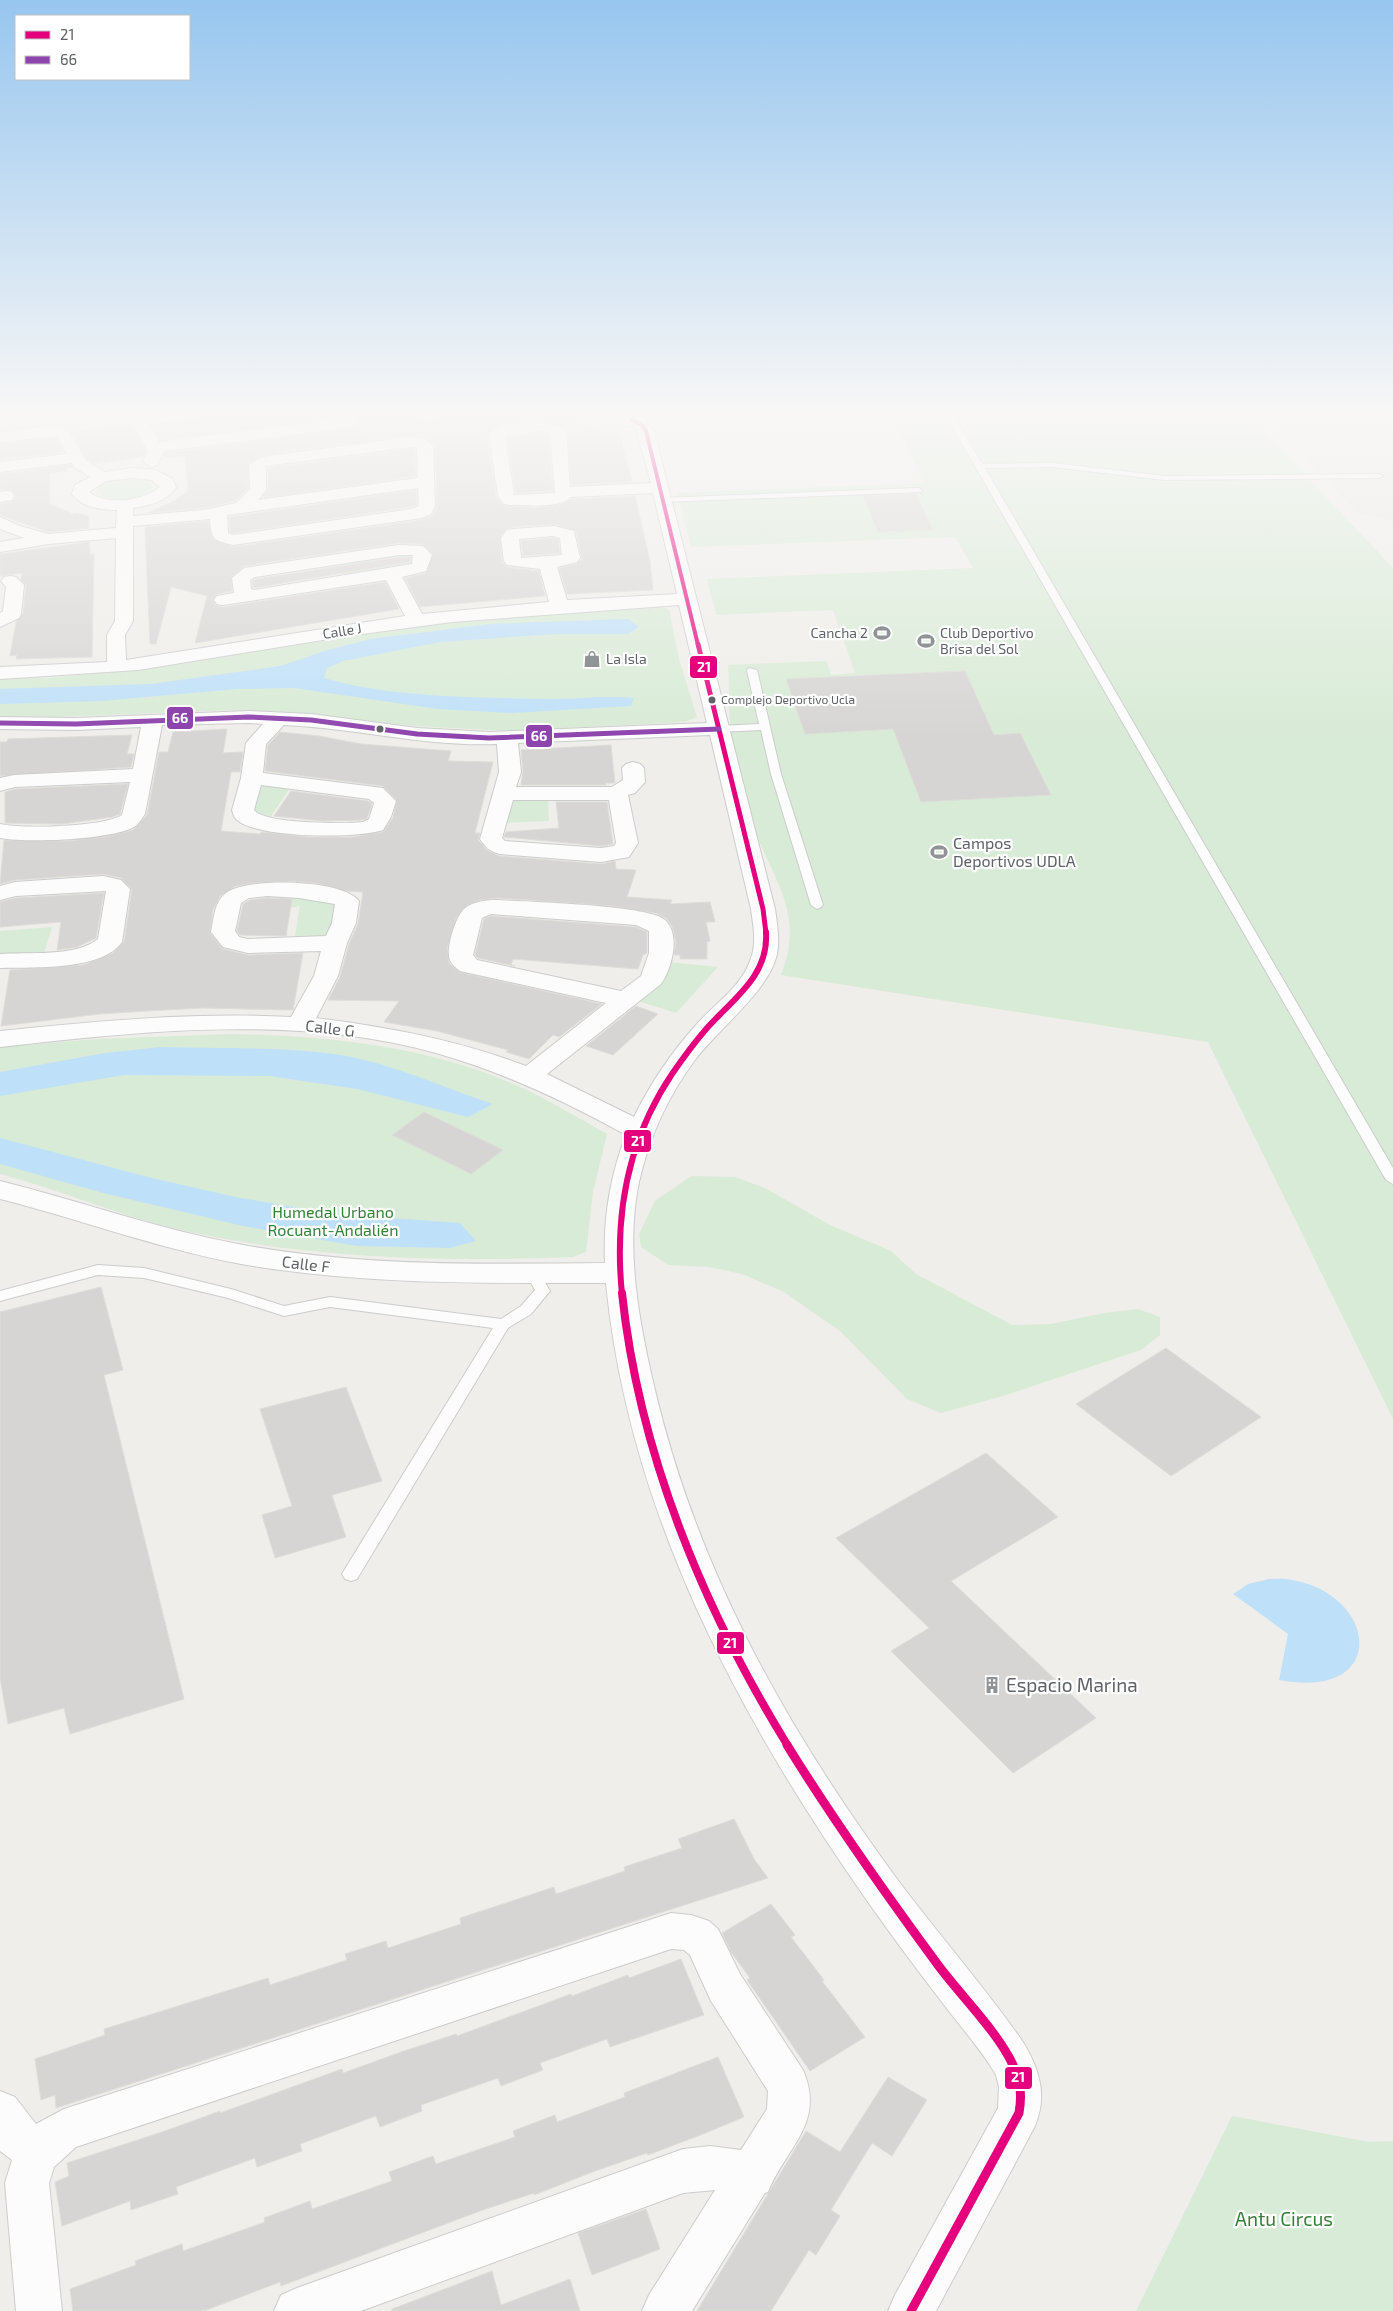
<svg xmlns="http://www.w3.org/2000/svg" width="1393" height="2311" font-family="'Exo 2',sans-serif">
  <rect width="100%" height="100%" fill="#efeeea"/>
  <g fill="#d8ebd6">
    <polygon points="106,414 169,414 142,417 134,423 75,431 62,428 0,435 0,427"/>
    <path d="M891,414H1248L1393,568V1419L1208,1042L781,975C806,913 772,879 752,823C744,802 740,779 734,757C728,731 730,692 728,665L826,661L831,675L855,673L833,610L716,615L707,579L973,568L955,537L691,547L677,493L924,483Z"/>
    <polygon points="413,471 413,483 252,504 263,491"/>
    <path d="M130,478L150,482L152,488C140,501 110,503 96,493L98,486L111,480Z"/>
    <polygon points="410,554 412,567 347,577 340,562"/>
    <polygon points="656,606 669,609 679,659 697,717 685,722 509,731 413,726 291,712 237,710 53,717 0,716 0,678 49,678 169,666 343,636 460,621"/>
    <polygon points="259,783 292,785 269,819 257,815 253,810"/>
    <polygon points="548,797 549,821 504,823 514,799"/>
    <polygon points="290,895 339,903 334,936 295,936 300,906 289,908"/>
    <polygon points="52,927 44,953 0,957 0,931"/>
    <polygon points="668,962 718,967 676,1013 638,1001"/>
    <path d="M231,1034C332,1036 438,1047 531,1092C557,1105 582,1120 607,1134L593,1192L586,1252L573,1257C442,1262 309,1259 181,1230C119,1216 61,1190 0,1174V1047L97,1039Z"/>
    <polygon points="691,1176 735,1177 765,1188 830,1225 891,1251 916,1274 1012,1325 1051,1324 1104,1313 1138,1309 1160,1317 1160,1335 1141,1350 1003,1396 941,1413 907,1399 841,1332 784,1292 742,1274 709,1267 668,1265 641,1247 639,1234 655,1201"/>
    <polygon points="1232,2116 1369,2142 1393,2141 1393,2311 1136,2311"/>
  </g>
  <g fill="#bfe0f9">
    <path d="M628,619L639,627L628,634H556L440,642L343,661L327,668L324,678C391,698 484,698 554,699C581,699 607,695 634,698L631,706L512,713L438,709L294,688L236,689L102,701L0,704V689L150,684L281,666L324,651L370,639L490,624Z"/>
    <path d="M161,1047C218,1049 285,1046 340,1055C394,1064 442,1087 493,1104L468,1117L357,1089L269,1076L124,1075L0,1096V1072L105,1053Z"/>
    <polygon points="0,1138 152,1178 235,1197 334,1214 460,1223 476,1241 450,1248 357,1246 243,1226 103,1193 0,1164"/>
    <path d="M1269,1579C1276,1579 1285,1578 1292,1580C1379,1595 1389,1701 1279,1680L1288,1634L1233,1594L1248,1584Z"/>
  </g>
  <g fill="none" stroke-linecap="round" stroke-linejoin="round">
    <polygon fill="#eae9e7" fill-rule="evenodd" points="1269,414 1373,414 1393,433 1393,521 1356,512 1283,435"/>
  </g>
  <g fill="#d6d5d3" stroke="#deddd9">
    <polygon points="220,414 417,414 424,421 429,424 439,419 437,414 576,414 577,422 604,432 619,432 632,482 572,485 567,430 551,422 515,421 494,428 487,434 496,497 504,506 533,508 559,505 572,499 635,496 650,561 653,590 567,594 559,568 577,564 582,559 576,531 554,524 513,527 506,529 500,537 502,562 507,567 539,571 545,596 420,607 405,578 426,573 433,554 423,544 399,543 244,566 231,577 232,591 217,594 212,600 216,605 223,607 385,582 399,609 195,643 207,596 171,587 156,644 150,644 145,527 208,521 213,539 233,547 422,520 432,516 437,507 435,446 425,437 410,435 262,455 248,463 248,488 235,501 204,508 148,513 176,500 188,491 185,456 164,458 165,453 351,429 361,423 351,415 160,440 152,425"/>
    <polygon points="131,425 146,451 143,457 94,464 87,460 72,432"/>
    <polygon points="541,433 548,435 553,491 516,493 507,438"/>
    <polygon points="56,438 64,452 0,460 0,444"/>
    <polygon points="410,449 415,450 416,476 262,498 268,490 268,468"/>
    <polygon points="71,465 72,467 66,468 67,471 50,473 49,503 73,514 76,513 89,516 89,528 48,532 0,515 0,504 12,502 16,497 12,490 0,490 0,474"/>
    <polygon points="416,490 417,505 411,507 234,533 230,532 229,517"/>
    <polygon points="916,494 933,530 878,532 863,496"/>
    <polygon points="553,538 558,539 560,553 523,556 521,541"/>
    <polygon points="89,542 90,554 94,554 92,657 16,659 17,655 10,656 16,622 23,614 26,585 21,580 22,573 0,576 0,554"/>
    <polygon points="399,557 411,557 410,562 253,588 252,581 256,579"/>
    <polygon points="965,671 994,735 1020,733 1051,795 921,802 893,729 805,734 786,679"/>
    <polygon points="227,729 223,753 243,752 240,772 231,772 221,831 260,834 261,832 308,837 353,837 383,832 393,818 397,800 383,786 265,771 268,745 280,732 319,736 361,744 451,751 448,761 493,762 475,833 480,833 478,840 487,850 499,856 601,864 615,861 616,869 636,870 627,897 672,900 670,904 710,902 715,922 706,922 710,941 707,942 707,959 680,959 680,955 674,955 676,942 672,926 666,918 655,913 613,906 498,898 480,900 467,905 456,918 447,949 449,963 459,972 602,1004 559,1037 553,1035 529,1059 506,1052 508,1050 437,1031 384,1022 399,1001 328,1000 340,977 349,944 358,924 363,892 347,891 315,883 294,881 253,883 236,886 220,896 213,910 210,933 223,949 248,955 303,953 293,1010 202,1008 146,1011 100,1014 1,1026 10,970 83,965 113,953 124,942 132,889 121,878 103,874 15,880 0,884 4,840 67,841 105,837 133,830 147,815 159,752 168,752 173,732"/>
    <polygon points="132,735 127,754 134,754 131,767 0,776 0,742 7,742 8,739"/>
    <polygon points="611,745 615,783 605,783 606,785 521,785 523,772 521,750"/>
    <polygon points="128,784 120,814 112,817 62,824 5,823 5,792 15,789"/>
    <polygon points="291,791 368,801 372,804 367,818 362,820 323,821 274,816"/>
    <polygon points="556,802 607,802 613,844 601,846 504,837 506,832 559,828"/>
    <polygon points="104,893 96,938 77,947 57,950 61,922 0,927 0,902 16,898"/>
    <polygon points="267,898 292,899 286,936 240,935 237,931 243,904 250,900"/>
    <polygon points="491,916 636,927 647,932 647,953 643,955 638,969 513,959 511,965 515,966 478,958 475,955 484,919"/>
    <polygon points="636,1006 658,1014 613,1055 586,1046"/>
    <polygon points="424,1112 503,1150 471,1174 392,1135"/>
    <polygon points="101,1287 123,1370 104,1375 184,1699 70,1734 64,1708 8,1724 0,1678 0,1312"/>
    <polygon points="1166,1348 1261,1417 1171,1476 1076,1404"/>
    <polygon points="346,1387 382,1481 332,1495 346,1537 275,1558 262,1515 292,1506 260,1409"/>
    <polygon points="986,1453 1058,1517 951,1581 1096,1718 1013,1773 891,1651 929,1628 836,1538"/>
    <polygon points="734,1819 754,1859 768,1878 56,2108 55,2095 41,2100 35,2059 105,2035 104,2029 268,1978 270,1985 347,1960 345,1954 386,1941 388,1948 461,1924 460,1918 515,1900 554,1887 556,1894 625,1871 624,1867 682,1848 678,1839"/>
    <polygon points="771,1904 795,1935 791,1937 824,1980 822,1981 865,2037 810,2071 747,1980 750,1978 731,1952 722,1933"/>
    <polygon points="681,1959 704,2015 610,2047 607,2039 540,2063 543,2070 501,2086 498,2078 421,2105 422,2111 380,2127 376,2116 300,2144 302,2151 257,2167 255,2158 176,2187 178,2194 131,2210 130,2201 62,2226 55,2182 69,2176 67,2163 165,2131 220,2111 220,2113 342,2069 343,2073 404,2051 456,2034 457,2036 571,1994 572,1996 628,1975 629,1978"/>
    <polygon points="718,2057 744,2117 703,2134 648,2155 647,2153 595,2171 534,2195 534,2193 480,2211 281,2286 280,2282 204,2311 73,2311 70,2289 136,2265 135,2261 182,2244 183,2251 265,2222 264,2218 310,2201 312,2209 392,2181 389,2172 433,2156 436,2164 515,2137 513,2131 555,2115 557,2122 625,2097 624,2093"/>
    <polygon points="888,2077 927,2100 892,2156 872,2143 831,2210 840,2216 816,2255 809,2250 771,2311 697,2311 806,2131 840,2152"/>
    <polygon points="646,2209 660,2249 592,2275 578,2233"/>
    <polygon points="492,2271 501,2305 570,2279 580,2311 392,2311 392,2309"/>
  </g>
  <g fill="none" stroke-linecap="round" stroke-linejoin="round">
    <g stroke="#cbcccc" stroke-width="2">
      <g id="lane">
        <polygon points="945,414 953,414 982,464 1052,463 1165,476 1379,474 1383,476 1379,478 1165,480 1052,467 985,468 1393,1168 1393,1184 1386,1180"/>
        <polygon points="918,488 922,490 921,492 662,502 658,500 662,498"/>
        <polygon points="749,668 757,670 781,774 823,905 821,907 817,909 811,905 771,774 761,730 719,732 714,729 719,726 759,724 747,670"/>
        <polygon points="98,1265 144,1268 231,1289 284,1306 330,1297 501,1319 521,1306 535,1290 526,1274 528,1271 538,1271 550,1291 531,1314 508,1328 357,1579 351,1581 345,1579 342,1574 345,1569 493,1328 330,1307 284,1316 228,1298 144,1278 98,1275 0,1301 0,1291"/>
      </g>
    </g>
    <g stroke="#cbcccc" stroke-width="2">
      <g id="street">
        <polygon points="0,414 39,414 31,419 0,422"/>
        <polygon points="149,414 193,414 185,419 149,424 159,442 351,417 359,422 351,427 164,451 157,465 151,467 143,462 148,451 133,425 136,419"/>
        <polygon points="419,414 435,414 438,417 430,422 425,420"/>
        <path d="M594,414C605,413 612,417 622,417C632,417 640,413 651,414L645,421L654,431L775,909C777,924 780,939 777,954C769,991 718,1029 695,1060C668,1096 649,1138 639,1182C625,1249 639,1321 654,1386C697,1570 786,1728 897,1879C938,1934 984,1986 1023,2042C1040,2070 1048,2097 1034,2128L936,2311H888L895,2295L998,2108L999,2087L996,2075C983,2052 964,2031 948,2010C921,1975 894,1939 868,1902C738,1717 628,1510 606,1283C484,1283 362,1285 241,1264C159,1249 80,1219 0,1199V1181C80,1201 158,1229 238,1244C359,1267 483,1264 605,1263C603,1219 610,1176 626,1135C565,1101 503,1072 436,1053C297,1014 141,1031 0,1047V1031C97,1021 194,1012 291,1017L314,976L321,951L248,953L223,947L211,932C214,919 214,902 226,893C246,877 343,879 359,901L356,923L347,943L338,976L316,1018C388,1027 458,1040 526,1066L606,1003L460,971C456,968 452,965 450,960C445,950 456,916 464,909C473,901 487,900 498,900C526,902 649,905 665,920C681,935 672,968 661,984L547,1074L634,1117C650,1084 671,1053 696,1025C715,1003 742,987 751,958C757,942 753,925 751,909L710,735L518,743L521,772L516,787H612L623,780L622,768L626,764L633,762L640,764L644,768L645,782L635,793L628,795L638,843L629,857L601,862L499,854C490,851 485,847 480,839L499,772L497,744C426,747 355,728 284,725L266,744L263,773L383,788L396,801L391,817L383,830C358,839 257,838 237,820C234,818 233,813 232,810L241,778L246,743L263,724L249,723L162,725L145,814C141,820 138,825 132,828C106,840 28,843 0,838V824C23,829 103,827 122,815L130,782L15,787L0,791V778L14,775L133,769L141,727L76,730L0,729V717L76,718L249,711L311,714L417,728L489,732L707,723L679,605L452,622L347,636L138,670L0,679V667L107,662V635L115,621L116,538L49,544L0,552V542L24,538L0,529V517L20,526L48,534L116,528L117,510C101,510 81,507 72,494L75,485L90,477L74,467L72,463L0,472V462L67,454L57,436L0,442V432L48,426L68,429L86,461L105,472L133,468L155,470L173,479L176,488C167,501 149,506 133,508V516L204,510L236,503L250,489L249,465L262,457L410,437L425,439L433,446L435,506L431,514L422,518L233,545C212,540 212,540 210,519L133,526V621L125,635L126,660L405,616L386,580L223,605L217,604L214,600L217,596L234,593L232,578L244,568L399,545L423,546L432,555L426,571L402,577L422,614L549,602L540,569L507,565L504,561L501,538L507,530L513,529L554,526L574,531L580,558L577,562L557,567L567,600L677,594L653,493L571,497C560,509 525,505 510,505L504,504L498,496L489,434C499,420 556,417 566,431L570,487L651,483L636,428C622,421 606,431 594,414ZM541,431L550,433L555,493L514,495L505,436ZM410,447L417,448L418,478L258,500L266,490V466ZM133,478L151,480L160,487C143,501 107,506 89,492L106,481ZM418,488L419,506L412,509L234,535L228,533L227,515ZM553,536L560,538L562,555L521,558L519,539ZM399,555H413L412,564L254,590L251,589L250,580L255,577ZM261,785L369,799L374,803L369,819L363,822C344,824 264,824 254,810ZM513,800H609L616,843L614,846L601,848L505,841L502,838ZM267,896L299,898L335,904L332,923L326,936L248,939L239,937L235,931L241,903L249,898ZM491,914L636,925L649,931V953L641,976L621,991L477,960L473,955L482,918Z"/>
        <polygon points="6,491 12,492 14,496 12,500 0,502 0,492"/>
        <polygon points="10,576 16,577 24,585 21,614 19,618 0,627 0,613 3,611 6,587 1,581 4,577"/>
        <path d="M103,876L121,880L130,889L122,942C102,971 32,967 0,968V954C27,952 77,957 98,939L106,891L16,896L0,900V886L15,882Z"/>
        <path d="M671,1913L691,1915L709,1921L718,1929L740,1974L803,2070C826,2123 786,2147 768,2192L765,2193L692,2311H642L649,2295L715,2190L683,2193L361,2311H274L281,2295L297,2288L683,2149L710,2146L741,2150L767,2109L768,2091L711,2001L690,1955L684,1950L671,1949L76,2147L54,2167L49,2183L62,2311H16L5,2183L12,2160L0,2151V2091L15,2097L36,2124L64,2109Z"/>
      </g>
    </g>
    <use href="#lane" fill="#fdfcfc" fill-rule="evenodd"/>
    <use href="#street" fill="#fdfcfc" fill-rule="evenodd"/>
    <g stroke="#fff" stroke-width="6">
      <polyline id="bus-1-far4" points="632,420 642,425 646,431 698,645"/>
    </g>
    <g stroke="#fff" stroke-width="8">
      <polyline id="bus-1-far3" points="698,644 763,909 766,933"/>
    </g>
    <g stroke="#fff" stroke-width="10">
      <path id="bus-1-far2" d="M622,1294C614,1215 627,1141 672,1074C683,1058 694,1043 707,1028C733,999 769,976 766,932"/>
    </g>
    <g stroke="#fff" stroke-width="11">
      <path id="bus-1-far1" d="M622,1293C639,1454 704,1610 788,1746"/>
    </g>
    <g stroke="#fff" stroke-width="13">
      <path id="bus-1" d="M787,1745C834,1821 885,1893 938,1965C961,1996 997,2031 1013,2065C1021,2080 1022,2096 1019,2113L911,2311"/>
    </g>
    <g stroke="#fff" stroke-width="8">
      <polyline id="bus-2" points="0,723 76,724 249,717 311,720 417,734 489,738 719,729"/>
    </g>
    <use href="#bus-1-far4" stroke="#e5007d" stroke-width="4"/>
    <use href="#bus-1-far3" stroke="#e5007d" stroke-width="5"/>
    <use href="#bus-1-far2" stroke="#e5007d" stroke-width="6"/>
    <use href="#bus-1-far1" stroke="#e5007d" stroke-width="8"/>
    <use href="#bus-1" stroke="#e5007d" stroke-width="9"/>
    <use href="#bus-2" stroke="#8e44ad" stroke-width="5"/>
  </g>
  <linearGradient id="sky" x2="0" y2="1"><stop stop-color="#97c6ef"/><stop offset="0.56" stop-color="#f8f7f6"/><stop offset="1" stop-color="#f8f7f6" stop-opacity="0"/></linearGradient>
  <rect width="1393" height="737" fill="url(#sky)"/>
  <defs>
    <g id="stadium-bare" transform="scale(1.35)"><path d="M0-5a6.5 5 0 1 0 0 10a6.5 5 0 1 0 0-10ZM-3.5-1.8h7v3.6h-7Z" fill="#919496" stroke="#fff" stroke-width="2.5" paint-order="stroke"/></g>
    <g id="shop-bare" transform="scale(1.35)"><path d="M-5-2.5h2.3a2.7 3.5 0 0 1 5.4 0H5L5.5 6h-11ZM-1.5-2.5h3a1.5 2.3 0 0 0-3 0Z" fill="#919496" stroke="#fff" stroke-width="2.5" paint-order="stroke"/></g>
    <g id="building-bare" transform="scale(1.35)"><path d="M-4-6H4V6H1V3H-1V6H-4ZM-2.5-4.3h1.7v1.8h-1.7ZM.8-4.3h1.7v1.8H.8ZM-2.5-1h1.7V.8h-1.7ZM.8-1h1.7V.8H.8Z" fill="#919496" stroke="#fff" stroke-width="2.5" paint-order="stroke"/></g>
  </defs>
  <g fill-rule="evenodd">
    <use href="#stadium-bare" x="882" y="633"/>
    <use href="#stadium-bare" x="926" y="641"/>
    <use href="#shop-bare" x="592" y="659"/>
    <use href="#stadium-bare" x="939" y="852"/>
    <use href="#building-bare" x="992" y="1685"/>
  </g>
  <g fill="#5f6368" stroke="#fff" stroke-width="2">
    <circle cx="712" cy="700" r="4.5"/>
    <circle cx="380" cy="729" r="4.5"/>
  </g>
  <g text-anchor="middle" stroke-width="4.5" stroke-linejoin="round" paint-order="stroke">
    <g font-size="12" fill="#5f6368" stroke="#fff" text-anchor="start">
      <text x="721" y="704">Complejo Deportivo Ucla</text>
    </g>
    <g font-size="14" fill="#5f6368" stroke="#fff">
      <text transform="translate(342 631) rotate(-9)" y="5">Calle J</text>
    </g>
    <g font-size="14" fill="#5f6368" stroke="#fff" text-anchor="start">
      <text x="868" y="638" text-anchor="end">Cancha 2</text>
      <text x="940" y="638">Club Deportivo<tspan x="940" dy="16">Brisa del Sol</tspan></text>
      <text x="606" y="664">La Isla</text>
    </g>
    <g font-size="16" fill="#5f6368" stroke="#fff" text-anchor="start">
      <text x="953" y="849">Campos<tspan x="953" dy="18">Deportivos UDLA</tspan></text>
    </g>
    <g font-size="16" fill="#5f6368" stroke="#fff">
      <text transform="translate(330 1028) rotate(7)" y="6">Calle G</text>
      <text transform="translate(306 1264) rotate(7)" y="6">Calle F</text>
    </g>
    <g font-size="16" fill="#348238" stroke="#fff">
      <text x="333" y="1218">Humedal Urbano<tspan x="333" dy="18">Rocuant-Andalién</tspan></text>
    </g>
    <g font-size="19" fill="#5f6368" stroke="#fff" text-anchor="start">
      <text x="1006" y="1692">Espacio Marina</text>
    </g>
    <g font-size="19" fill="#348238" stroke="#fff">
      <text x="1284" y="2226">Antu Circus</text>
    </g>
  </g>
  <g stroke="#fff" stroke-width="2">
    <rect x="689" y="655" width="29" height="24" rx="5" fill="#e5007d"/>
    <rect x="166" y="706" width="28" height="24" rx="5" fill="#8e44ad"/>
    <rect x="525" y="724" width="28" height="24" rx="5" fill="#8e44ad"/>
    <rect x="623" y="1129" width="29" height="24" rx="5" fill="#e5007d"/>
    <rect x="716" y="1631" width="29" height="24" rx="5" fill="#e5007d"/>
    <rect x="1004" y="2066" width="29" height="24" rx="5" fill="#e5007d"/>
  </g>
  <g font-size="14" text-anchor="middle" font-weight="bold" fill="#fff">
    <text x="704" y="672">21</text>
    <text x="180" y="723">66</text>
    <text x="539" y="741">66</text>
    <text x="638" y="1146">21</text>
    <text x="730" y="1648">21</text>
    <text x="1018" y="2082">21</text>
  </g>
  <rect x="15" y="15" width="175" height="65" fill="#ffffff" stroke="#bfc1c3"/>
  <rect x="25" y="31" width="25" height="8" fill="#e5007d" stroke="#bfc1c3"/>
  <text x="60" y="40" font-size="15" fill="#5f6368">21</text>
  <rect x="25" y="56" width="25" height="8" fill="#8e44ad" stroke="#bfc1c3"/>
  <text x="60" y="65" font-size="15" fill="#5f6368">66</text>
</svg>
